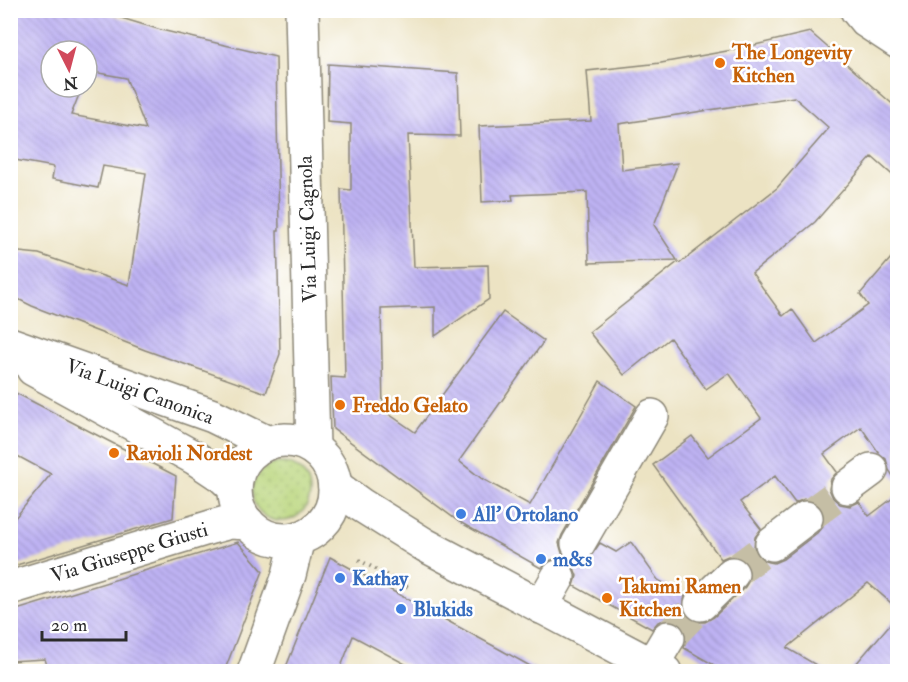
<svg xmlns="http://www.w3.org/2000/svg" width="908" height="682" font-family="'IM FELL Double Pica',serif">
  <defs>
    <pattern id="grass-dots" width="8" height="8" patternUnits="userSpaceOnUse" patternTransform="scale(1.5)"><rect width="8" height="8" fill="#b9d57b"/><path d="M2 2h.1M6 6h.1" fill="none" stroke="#9fb76a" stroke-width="1.8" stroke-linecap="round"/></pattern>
    <pattern id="building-back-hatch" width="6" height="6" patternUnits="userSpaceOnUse" patternTransform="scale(1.5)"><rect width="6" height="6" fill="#beb2f3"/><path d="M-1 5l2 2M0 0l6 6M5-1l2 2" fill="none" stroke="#a399d0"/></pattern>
  </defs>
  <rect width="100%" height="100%" fill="#fff"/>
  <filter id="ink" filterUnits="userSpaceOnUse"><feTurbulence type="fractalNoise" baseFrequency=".0167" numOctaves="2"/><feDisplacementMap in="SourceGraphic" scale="12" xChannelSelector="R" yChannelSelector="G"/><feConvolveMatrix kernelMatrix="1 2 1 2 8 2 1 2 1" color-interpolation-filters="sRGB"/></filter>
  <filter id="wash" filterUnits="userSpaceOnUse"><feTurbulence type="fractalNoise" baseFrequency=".008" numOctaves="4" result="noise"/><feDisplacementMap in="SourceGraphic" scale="24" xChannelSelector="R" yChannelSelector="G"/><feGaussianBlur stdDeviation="1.35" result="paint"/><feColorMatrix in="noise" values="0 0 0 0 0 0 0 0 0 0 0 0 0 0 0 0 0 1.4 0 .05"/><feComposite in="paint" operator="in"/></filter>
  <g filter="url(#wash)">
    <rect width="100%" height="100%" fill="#ece3c3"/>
    <circle fill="url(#grass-dots)" stroke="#728053" stroke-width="1.5" cx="281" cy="492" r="29"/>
    <g id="blocks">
      <g fill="url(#building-back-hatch)" fill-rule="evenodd">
        <path d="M10,10H95L161,30L276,57L279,231H277L280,354L266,393L145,350L32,306L10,295V251L39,254L129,285L146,173L103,166L98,188L52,179L54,167L10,159ZM51,51H87V73L88,71L126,78L146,129L71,115L82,87H51Z"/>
        <path d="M810,32L897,108V179L872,157L815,222L752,273L783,316L792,309L816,343L868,305L860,294L897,251V482L889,470L886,459L879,453L861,427L824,454L837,472L831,479L829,489L833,498L840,504L850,506L859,502L869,516L897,495V608L868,583L787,648L828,672H726L684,648L687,638L684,628L678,622L668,619L658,622L652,629L574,586L577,576L574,568L567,560L557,558L549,561L541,568L458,521L333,429L331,377L345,378L341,189L351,190V124L327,122L328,64L458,73L460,136L408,135L414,267L488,265L489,299L435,336V307L381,309L383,410L415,432L503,312L544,341L459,461L481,478L530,505L600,381L636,406L562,535L559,543L562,553L569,560L579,563L588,560L600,543L616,552L631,542L658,580L685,595L683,608L687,617L695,622H705L714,617L745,587L750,579V569L745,561L738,556H728L721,559L653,465L692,436L708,457L761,418L729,373L706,389L670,338L624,375L589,332L678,262L680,263L777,188L829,128L794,97L619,124L622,170L678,163L654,225L677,260L589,263L587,192L512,195L513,200L482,202L479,126L591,121L587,71L661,63L738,49ZM775,476L795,503L804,499L814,501L821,507L825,516L823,526L817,533L783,559L774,563L764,561L757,555L754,547L755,537L761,529L740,502Z"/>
        <polygon points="10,390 176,476 173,518 10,567 10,524 51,474 10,452"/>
        <polygon points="238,542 263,571 224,672 49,672 45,659 10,661 10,612"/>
        <polygon points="330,557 501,650 541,672 420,672 353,636 339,672 284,672"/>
        <polygon points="897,616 897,672 849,672"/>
      </g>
    </g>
  </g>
  <g filter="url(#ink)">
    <use href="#blocks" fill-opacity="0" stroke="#8c8777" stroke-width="1.5"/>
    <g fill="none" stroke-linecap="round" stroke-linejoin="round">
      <g stroke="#c5bea5" stroke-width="33" stroke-dasharray="33 16" stroke-linecap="butt">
        <polyline points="806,518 848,487"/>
        <polyline points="732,574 772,544"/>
        <polyline points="668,638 701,604"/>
      </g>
      <g stroke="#8c8777" stroke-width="36">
        <g id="minor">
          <polyline points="302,10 313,448"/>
          <polyline points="857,10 866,21 898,42"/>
          <polyline points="897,10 898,11"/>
          <polyline points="10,344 213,416 268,443"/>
          <polyline points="33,369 195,458 222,476 235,488"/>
          <circle cx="285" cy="490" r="50"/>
          <polyline points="335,486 361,505 425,545 665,672"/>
          <polyline points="848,487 871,470"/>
          <polyline points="578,544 652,416"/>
          <polyline points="772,544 806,518"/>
          <polyline points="10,588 211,527 230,522 248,523"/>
          <polyline points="701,604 732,574"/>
          <polyline points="541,607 558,577"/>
          <polyline points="652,665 668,638"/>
          <polyline points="254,672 289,575 298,538"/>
        </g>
      </g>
      <polyline stroke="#8c8777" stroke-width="4" stroke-dasharray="1.5 4.5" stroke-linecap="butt" points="359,560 408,587"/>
      <use href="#minor" stroke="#fff" stroke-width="33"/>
    </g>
  </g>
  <g fill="#e8710a" stroke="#fff" stroke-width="2">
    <circle cx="720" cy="63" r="6"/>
    <circle cx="340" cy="405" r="6"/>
    <circle cx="114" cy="453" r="6"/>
    <circle cx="607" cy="598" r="6"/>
  </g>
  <g fill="#3f7fe0" stroke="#fff" stroke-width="2">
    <circle cx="461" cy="514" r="6"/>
    <circle cx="541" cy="559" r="6"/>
    <circle cx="340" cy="578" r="6"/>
    <circle cx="401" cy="609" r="6"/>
  </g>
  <g text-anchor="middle" stroke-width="5" stroke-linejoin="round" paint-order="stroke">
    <g font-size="20" font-weight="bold" fill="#c56008" stroke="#fff" text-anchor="start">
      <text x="732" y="59">The Longevity<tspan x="732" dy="23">Kitchen</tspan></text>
      <text x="352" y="412">Freddo Gelato</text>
      <text x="126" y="460">Ravioli Nordest</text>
      <text x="619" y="593">Takumi Ramen<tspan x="619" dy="23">Kitchen</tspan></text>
    </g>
    <g font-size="20" fill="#2b2b2b" stroke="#fff">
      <text transform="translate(307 229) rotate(-92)" y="7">Via Luigi Cagnola</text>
      <text transform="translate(140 391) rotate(20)" y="7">Via Luigi Canonica</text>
      <text transform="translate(129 552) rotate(-17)" y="7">Via Giuseppe Giusti</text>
    </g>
    <g font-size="20" font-weight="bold" fill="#366cbe" stroke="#fff" text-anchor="start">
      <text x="473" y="521">All' Ortolano</text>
      <text x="553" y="566">m&amp;s</text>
      <text x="352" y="585">Kathay</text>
      <text x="413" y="616">Blukids</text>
    </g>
  </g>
  <rect width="908" height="682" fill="none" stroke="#fff" stroke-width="36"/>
  <g transform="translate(69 69) rotate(174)"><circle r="28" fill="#ffffff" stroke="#aaaaaa" stroke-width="1.5"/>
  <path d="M0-4.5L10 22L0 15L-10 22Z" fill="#d1495b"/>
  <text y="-9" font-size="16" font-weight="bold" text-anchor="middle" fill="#2b2b2b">N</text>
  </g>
  <path d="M42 631v9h84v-9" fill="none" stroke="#2b2b2b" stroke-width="3"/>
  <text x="51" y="631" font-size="18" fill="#2b2b2b" stroke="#ffffff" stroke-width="4.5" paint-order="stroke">20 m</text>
</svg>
